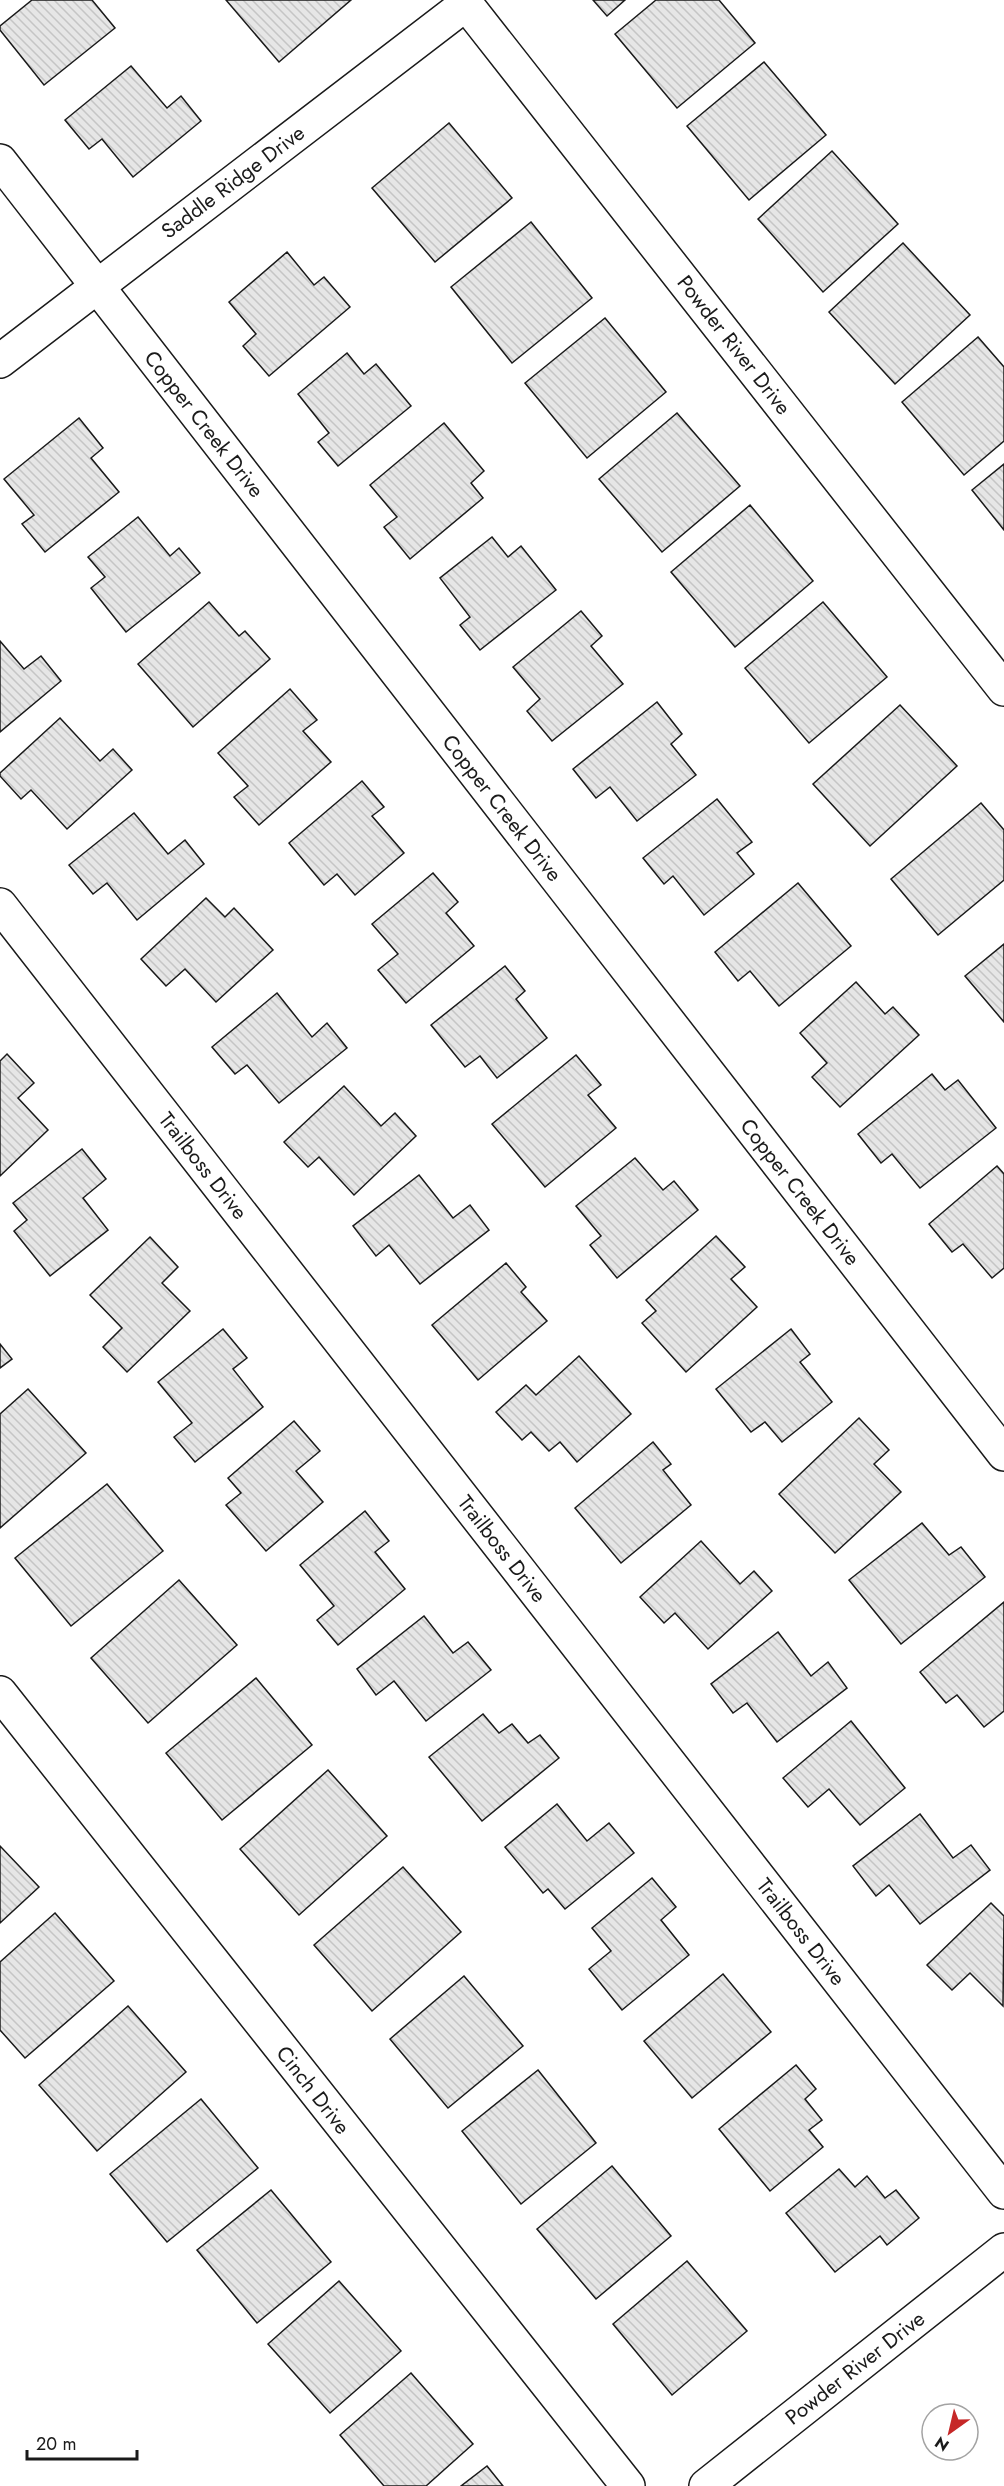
<svg xmlns="http://www.w3.org/2000/svg" width="1004" height="2486" font-family="Jost,sans-serif">
  <defs>
    <pattern id="building-back-hatch" width="6" height="6" patternUnits="userSpaceOnUse" patternTransform="scale(1.5)"><rect width="6" height="6" fill="#e6e6e6"/><path d="M-1 5l2 2M0 0l6 6M5-1l2 2" fill="none" stroke="#c5c5c5"/></pattern>
  </defs>
  <rect width="100%" height="100%" fill="#fff"/>
  <g fill="url(#building-back-hatch)" stroke="#1a1a1a" stroke-width="1.5">
    <polygon points="32,0 92,0 115,28 44,85 0,30 0,26"/>
    <polygon points="226,0 351,0 279,62"/>
    <polygon points="593,0 625,0 607,16"/>
    <polygon points="656,0 719,0 755,43 677,108 615,34"/>
    <polygon points="764,62 826,135 749,200 687,126"/>
    <polygon points="131,66 167,108 181,96 201,121 133,177 102,139 89,149 65,120"/>
    <polygon points="449,123 512,198 435,262 372,188"/>
    <polygon points="832,151 898,224 823,292 758,219"/>
    <polygon points="531,222 592,298 512,363 451,287"/>
    <polygon points="903,243 970,315 895,384 829,312"/>
    <polygon points="287,252 314,285 324,277 350,307 269,376 243,346 256,334 229,302"/>
    <polygon points="605,318 666,392 587,458 525,383"/>
    <polygon points="978,337 1004,367 1004,441 964,475 902,402"/>
    <polygon points="347,353 364,374 376,364 411,406 338,466 318,442 329,433 298,394"/>
    <polygon points="677,413 740,486 662,552 599,479"/>
    <polygon points="79,418 103,448 91,458 119,492 45,552 22,524 34,515 4,479"/>
    <polygon points="444,423 484,471 471,483 483,498 410,559 384,527 397,517 370,485"/>
    <polygon points="1004,464 1004,530 972,490"/>
    <polygon points="750,505 813,581 735,647 671,572"/>
    <polygon points="138,517 170,556 179,548 200,573 126,632 91,588 105,577 88,557"/>
    <polygon points="492,537 508,557 521,546 556,590 480,650 460,625 470,617 440,578"/>
    <polygon points="209,602 239,636 245,631 270,659 193,727 138,664"/>
    <polygon points="823,602 887,677 809,743 745,668"/>
    <polygon points="581,611 602,636 591,646 623,684 552,741 527,711 540,699 513,667"/>
    <polygon points="0,641 24,669 41,656 61,681 0,732"/>
    <polygon points="290,689 317,720 303,731 331,762 259,825 234,797 248,786 218,753"/>
    <polygon points="657,702 682,734 671,744 696,775 637,821 610,787 596,798 573,769"/>
    <polygon points="900,705 957,766 870,846 813,784"/>
    <polygon points="60,718 100,761 113,749 132,770 67,829 31,790 21,799 0,776 0,773"/>
    <polygon points="362,781 384,807 372,816 404,853 355,895 337,874 324,885 289,843"/>
    <polygon points="717,799 752,842 737,853 754,874 704,915 673,876 664,884 643,858"/>
    <polygon points="981,803 1004,830 1004,880 938,935 891,879"/>
    <polygon points="134,813 168,854 185,840 204,864 137,920 107,883 93,894 69,865"/>
    <polygon points="433,873 458,902 446,913 474,946 406,1003 378,970 398,954 372,924"/>
    <polygon points="798,883 851,946 779,1006 750,971 738,981 715,952"/>
    <polygon points="206,898 225,917 234,908 273,950 216,1002 185,969 166,986 141,959"/>
    <polygon points="1004,944 1004,1022 965,976"/>
    <polygon points="505,966 525,991 516,999 547,1038 497,1078 480,1056 465,1067 431,1025"/>
    <polygon points="856,982 885,1014 893,1007 919,1035 840,1107 812,1077 827,1063 800,1033"/>
    <polygon points="277,993 312,1037 327,1023 347,1048 279,1103 247,1065 235,1074 212,1047"/>
    <polygon points="7,1054 34,1083 18,1098 48,1130 0,1176 0,1061"/>
    <polygon points="576,1055 601,1085 588,1095 616,1128 545,1187 492,1124"/>
    <polygon points="932,1074 945,1090 958,1080 996,1128 920,1188 892,1154 881,1163 858,1134"/>
    <polygon points="344,1086 381,1126 395,1113 416,1136 354,1195 319,1157 308,1167 284,1142"/>
    <polygon points="82,1149 106,1179 83,1198 108,1230 50,1276 14,1231 27,1220 13,1203"/>
    <polygon points="635,1158 663,1190 674,1181 698,1210 617,1278 590,1245 601,1236 576,1206"/>
    <polygon points="997,1166 1004,1174 1004,1268 992,1278 963,1244 952,1252 929,1224"/>
    <polygon points="419,1175 453,1218 470,1205 489,1230 420,1284 389,1245 376,1256 353,1226"/>
    <polygon points="716,1236 745,1267 731,1279 757,1307 686,1372 642,1323 656,1311 646,1300"/>
    <polygon points="150,1237 178,1267 162,1283 190,1311 127,1372 103,1347 122,1328 90,1295"/>
    <polygon points="506,1263 526,1287 521,1292 547,1321 478,1380 432,1325"/>
    <polygon points="223,1329 247,1358 233,1369 263,1407 195,1462 174,1437 192,1423 158,1382"/>
    <polygon points="791,1329 810,1354 800,1362 832,1402 782,1442 765,1422 751,1432 716,1389"/>
    <polygon points="0,1344 12,1359 0,1368"/>
    <polygon points="579,1356 631,1414 577,1462 560,1442 549,1451 531,1432 522,1440 496,1412 526,1385 536,1395"/>
    <polygon points="28,1389 86,1453 0,1528 0,1414"/>
    <polygon points="859,1418 889,1450 874,1464 901,1492 835,1553 779,1494"/>
    <polygon points="294,1421 320,1451 296,1471 323,1502 266,1551 226,1505 241,1493 228,1478"/>
    <polygon points="653,1442 671,1464 663,1470 691,1505 621,1563 575,1508"/>
    <polygon points="107,1484 163,1551 71,1626 15,1558"/>
    <polygon points="365,1511 389,1541 375,1552 405,1589 338,1645 317,1620 334,1606 300,1565"/>
    <polygon points="922,1523 949,1555 961,1547 985,1577 901,1644 849,1580"/>
    <polygon points="701,1541 740,1584 754,1571 772,1591 708,1649 675,1613 664,1623 640,1597"/>
    <polygon points="179,1580 237,1645 148,1723 91,1658"/>
    <polygon points="1004,1602 1004,1711 984,1727 957,1695 946,1703 920,1672"/>
    <polygon points="424,1616 453,1653 468,1642 491,1670 426,1721 394,1681 376,1695 357,1669"/>
    <polygon points="778,1632 811,1676 828,1662 847,1688 777,1742 747,1703 733,1713 711,1684"/>
    <polygon points="256,1678 312,1745 222,1820 166,1753"/>
    <polygon points="483,1714 499,1733 512,1724 528,1743 540,1735 559,1758 482,1821 429,1757"/>
    <polygon points="851,1721 905,1788 860,1825 829,1789 808,1807 783,1778"/>
    <polygon points="328,1770 387,1836 299,1915 240,1849"/>
    <polygon points="557,1804 587,1841 609,1823 634,1853 565,1909 548,1889 543,1893 505,1847"/>
    <polygon points="920,1814 953,1858 971,1845 990,1870 920,1924 889,1885 876,1896 853,1866"/>
    <polygon points="0,1846 39,1887 0,1923"/>
    <polygon points="403,1867 461,1932 372,2011 314,1945"/>
    <polygon points="652,1878 676,1907 661,1920 689,1955 622,2010 589,1969 611,1951 592,1928"/>
    <polygon points="991,1903 1004,1916 1003,2006 970,1973 952,1990 927,1965"/>
    <polygon points="55,1913 114,1981 25,2058 0,2030 0,1962"/>
    <polygon points="723,1974 771,2032 692,2098 644,2041"/>
    <polygon points="464,1976 523,2046 448,2108 390,2039"/>
    <polygon points="128,2006 186,2072 97,2151 39,2085"/>
    <polygon points="796,2065 816,2089 805,2099 822,2120 809,2130 823,2147 770,2191 719,2129"/>
    <polygon points="538,2070 596,2143 521,2204 462,2131"/>
    <polygon points="201,2099 258,2168 167,2242 110,2174"/>
    <polygon points="612,2166 671,2236 596,2299 537,2229"/>
    <polygon points="839,2169 855,2187 867,2176 885,2198 896,2190 919,2218 887,2245 880,2236 835,2272 786,2213"/>
    <polygon points="271,2190 331,2262 257,2323 197,2250"/>
    <polygon points="687,2261 747,2331 672,2395 613,2324"/>
    <polygon points="339,2281 401,2351 330,2413 268,2344"/>
    <polygon points="411,2373 473,2444 426,2486 384,2486 340,2435"/>
    <polygon points="487,2466 503,2486 461,2486"/>
  </g>
  <g fill="none" stroke-linecap="round" stroke-linejoin="round">
    <g stroke="#1a1a1a" stroke-width="36">
      <g id="minor">
        <polyline points="463,0 1004,689"/>
        <polyline points="0,161 1004,1454"/>
        <polyline points="0,361 466,4"/>
        <polyline points="0,905 1004,2192"/>
        <polyline points="0,1693 628,2486"/>
        <polyline points="706,2486 1004,2250"/>
      </g>
    </g>
    <use href="#minor" stroke="#fff" stroke-width="33"/>
  </g>
  <g text-anchor="middle" stroke-width="4.5" stroke-linejoin="round" paint-order="stroke">
    <g font-size="21" fill="#1a1a1a" stroke="#fff">
      <text transform="translate(233 182) rotate(-37)" y="7">Saddle Ridge Drive</text>
      <text transform="translate(734 345) rotate(52)" y="7">Powder River Drive</text>
      <text transform="translate(204 424) rotate(52)" y="7">Copper Creek Drive</text>
      <text transform="translate(502 808) rotate(52)" y="7">Copper Creek Drive</text>
      <text transform="translate(203 1166) rotate(52)" y="7">Trailboss Drive</text>
      <text transform="translate(800 1192) rotate(52)" y="7">Copper Creek Drive</text>
      <text transform="translate(502 1549) rotate(52)" y="7">Trailboss Drive</text>
      <text transform="translate(801 1932) rotate(52)" y="7">Trailboss Drive</text>
      <text transform="translate(313 2090) rotate(52)" y="7">Cinch Drive</text>
      <text transform="translate(855 2368) rotate(-38)" y="7">Powder River Drive</text>
    </g>
  </g>
  <g transform="translate(950 2432) rotate(214)"><circle r="28" fill="#ffffff" stroke="#a3a3a3" stroke-width="1.5"/>
  <path d="M0-4.5L10 22L0 15L-10 22Z" fill="#c62828"/>
  <text y="-9" font-size="16" font-weight="bold" text-anchor="middle" fill="#1a1a1a">N</text>
  </g>
  <path d="M27 2450v9h110v-9" fill="none" stroke="#1a1a1a" stroke-width="3"/>
  <text x="36" y="2450" font-size="18" fill="#1a1a1a" stroke="#ffffff" stroke-width="4.5" paint-order="stroke">20 m</text>
</svg>
